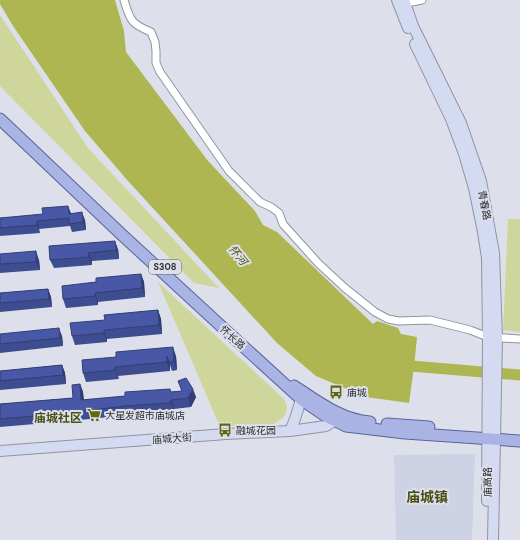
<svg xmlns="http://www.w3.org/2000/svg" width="520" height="540" font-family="'DM Sans','Noto Sans SC',sans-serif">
  <rect width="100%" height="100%" fill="#dde0eb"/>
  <polygon fill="#cdd2e4" points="475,454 472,540 396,540 394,455"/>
  <g fill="#cfd69c">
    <polygon points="0,15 88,148 219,288 194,283 0,86"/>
    <polygon points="508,219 520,219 520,332 503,330"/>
    <polygon points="158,282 284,399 287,407 285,416 274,424 220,427"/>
  </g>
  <polygon fill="#adb651" points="0,0 115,0 124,31 126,52 208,161 255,211 263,225 277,232 373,324 377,321 398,328 401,334 417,337 414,367 409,403 366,397 316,376 277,343 128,181 85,131 13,26 0,4"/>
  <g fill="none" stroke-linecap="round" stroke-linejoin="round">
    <polyline stroke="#adb651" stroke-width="11" points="399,365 520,375"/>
    <g stroke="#91949e" stroke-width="9">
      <g id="minor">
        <path d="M124,0C130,20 131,24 151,32L155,42L156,51V63L160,72L229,171L260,202L271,207L279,213L283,224L318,263L345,288L375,312L388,319L399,321L430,320L470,330L488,337L520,339"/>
        <polyline points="412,2 422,0"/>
      </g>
    </g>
    <g stroke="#91949e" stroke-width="12">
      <g id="secondary">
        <polyline points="397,0 408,28"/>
        <polyline points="404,0 413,26 461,123 481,181 494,253 497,338 493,540"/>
        <polyline points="415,44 451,119 464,154 474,188 483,232 487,258 488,337 487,501"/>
        <polyline points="290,431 295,419 303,393"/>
        <polyline points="0,451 226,434 290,431 326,426 334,421 338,414"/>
      </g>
    </g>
    <g stroke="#58649a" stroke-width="13">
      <g id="primary">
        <polyline points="0,119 120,233 221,326 302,400 324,415 346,426 405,433 520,441"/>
        <path d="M294,386C317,401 341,420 370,422"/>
        <polyline points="387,424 429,427"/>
      </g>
    </g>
    <use href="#minor" stroke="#fff" stroke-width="7"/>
    <use href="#secondary" stroke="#d4daf2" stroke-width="10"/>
    <use href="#primary" stroke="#a9b4e5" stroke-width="11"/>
  </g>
  <g fill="#3e4c90">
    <polygon points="71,213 85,220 86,230 72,232 70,226 39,229 40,233 0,236 0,218"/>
    <polygon points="49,246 118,249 119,259 92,261 92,265 54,268 50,260"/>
    <polygon points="0,254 39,260 40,270 0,273"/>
    <polygon points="141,274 144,282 145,297 98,302 98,305 66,308 63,299 96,282"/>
    <polygon points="48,289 51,297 52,307 0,312 0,293"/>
    <polygon points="158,310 161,319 162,334 107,339 107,342 75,345 72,336 105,320"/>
    <polygon points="0,334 62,336 63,346 0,353"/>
    <polygon points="176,356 177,370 172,371 170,365 170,371 118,376 119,379 86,382 83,373"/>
    <polygon points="62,365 65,373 66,384 0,390 0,371"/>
    <polygon points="178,381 196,397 191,407 174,409 174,412 129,415 70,421 0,427 0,404 73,398 80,384 83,392 84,400 182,391"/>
  </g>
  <g fill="#323e75">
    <polygon points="68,206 71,213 69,214"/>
    <polygon points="82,212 85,220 86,230 83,222"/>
    <polygon points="37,221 40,233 37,225"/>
    <polygon points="115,241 118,249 119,259 116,250"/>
    <polygon points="36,251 39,260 40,270 36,262"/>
    <polygon points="88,253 92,261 92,265 89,257"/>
    <polygon points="141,274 144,282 145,297 142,288"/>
    <polygon points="48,289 51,297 52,307 49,299"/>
    <polygon points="95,293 98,302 98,305 95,296"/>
    <polygon points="158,310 161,319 162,334 159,325"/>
    <polygon points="59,328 62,336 63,346 60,338"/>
    <polygon points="104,330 107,339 107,342 104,333"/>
    <polygon points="173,347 176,356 177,370 174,362"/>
    <polygon points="167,356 170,365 170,371 167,362"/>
    <polygon points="62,365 65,373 66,384 63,375"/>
    <polygon points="115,367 119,379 115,370"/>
    <polygon points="80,384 83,392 84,409 81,400"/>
    <polygon points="193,389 196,397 191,407 188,398"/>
    <polygon points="171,400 174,409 174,412 171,403"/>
  </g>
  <g fill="#4858a7" stroke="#323e75">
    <polygon points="68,206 69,214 82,212 83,222 69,224 69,218 37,221 37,225 0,228 0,218 43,214 42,208"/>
    <polygon points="115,241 116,250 88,253 89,257 50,260 49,246"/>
    <polygon points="36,251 36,262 0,264 0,254"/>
    <polygon points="141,274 142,288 95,293 95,296 63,299 62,286 96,282 96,278"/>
    <polygon points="48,289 49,299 0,303 0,293"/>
    <polygon points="158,310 159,325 104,330 104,333 72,336 70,323 105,320 104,315"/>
    <polygon points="59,328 60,338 0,344 0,334"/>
    <polygon points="173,347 174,362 169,362 167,356 167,362 115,367 115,370 83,373 82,360 116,357 116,352"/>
    <polygon points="62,365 63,375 0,381 0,371"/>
    <polygon points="186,378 193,389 188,398 171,400 171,403 125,406 67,413 0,419 0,404 73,398 72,385 80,384 81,400 125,396 125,392 170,389 171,392 182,391 178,381"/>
  </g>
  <defs>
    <g id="bus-bare" transform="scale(1.08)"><path d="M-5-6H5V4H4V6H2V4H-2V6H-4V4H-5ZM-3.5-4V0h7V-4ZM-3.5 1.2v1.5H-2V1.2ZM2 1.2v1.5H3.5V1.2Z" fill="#626809" stroke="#dde0eb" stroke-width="2.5" paint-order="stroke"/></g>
    <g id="supermarket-bare" transform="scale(1.08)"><path d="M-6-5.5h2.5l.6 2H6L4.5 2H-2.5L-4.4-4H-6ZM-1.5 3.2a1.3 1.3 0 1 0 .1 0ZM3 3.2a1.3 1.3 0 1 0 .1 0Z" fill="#626809" stroke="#dde0eb" stroke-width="2.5" paint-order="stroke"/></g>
  </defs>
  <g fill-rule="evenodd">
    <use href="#bus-bare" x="336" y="392"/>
    <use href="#supermarket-bare" x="94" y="415"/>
    <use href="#bus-bare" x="225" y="430"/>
  </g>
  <g text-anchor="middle" stroke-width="4" stroke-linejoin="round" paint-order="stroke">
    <rect fill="#dde0eb" stroke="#616369" stroke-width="1" x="149" y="260" width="32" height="14" rx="3"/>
    <g font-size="9" font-weight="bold" fill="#2c2d31">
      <text x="165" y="270">S308</text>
    </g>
    <g font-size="10" fill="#2c2d31" stroke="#dde0eb">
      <text transform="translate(485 205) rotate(79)" y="4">青春路</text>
      <text transform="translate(233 337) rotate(42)" y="4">怀长路</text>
      <text transform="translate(172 438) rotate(-4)" y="4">庙城大街</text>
      <text transform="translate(487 482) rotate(-90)" y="4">庙高路</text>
    </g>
    <g font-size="10" fill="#2c2d31" stroke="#dde0eb" text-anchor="start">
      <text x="347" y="396">庙城</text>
      <text x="105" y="419">大星发超市庙城店</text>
      <text x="236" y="434">融城花园</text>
    </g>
    <g font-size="11" font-style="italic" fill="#505607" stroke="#dde0eb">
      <text transform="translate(238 255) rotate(51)" y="4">怀河</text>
    </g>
    <g font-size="12" font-weight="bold" fill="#4a4f14" stroke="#dde0eb">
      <text x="58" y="422">庙城社区</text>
    </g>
    <g font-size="14" font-weight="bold" fill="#4a4f14" stroke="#dde0eb">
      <text x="427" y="502">庙城镇</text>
    </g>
  </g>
</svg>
